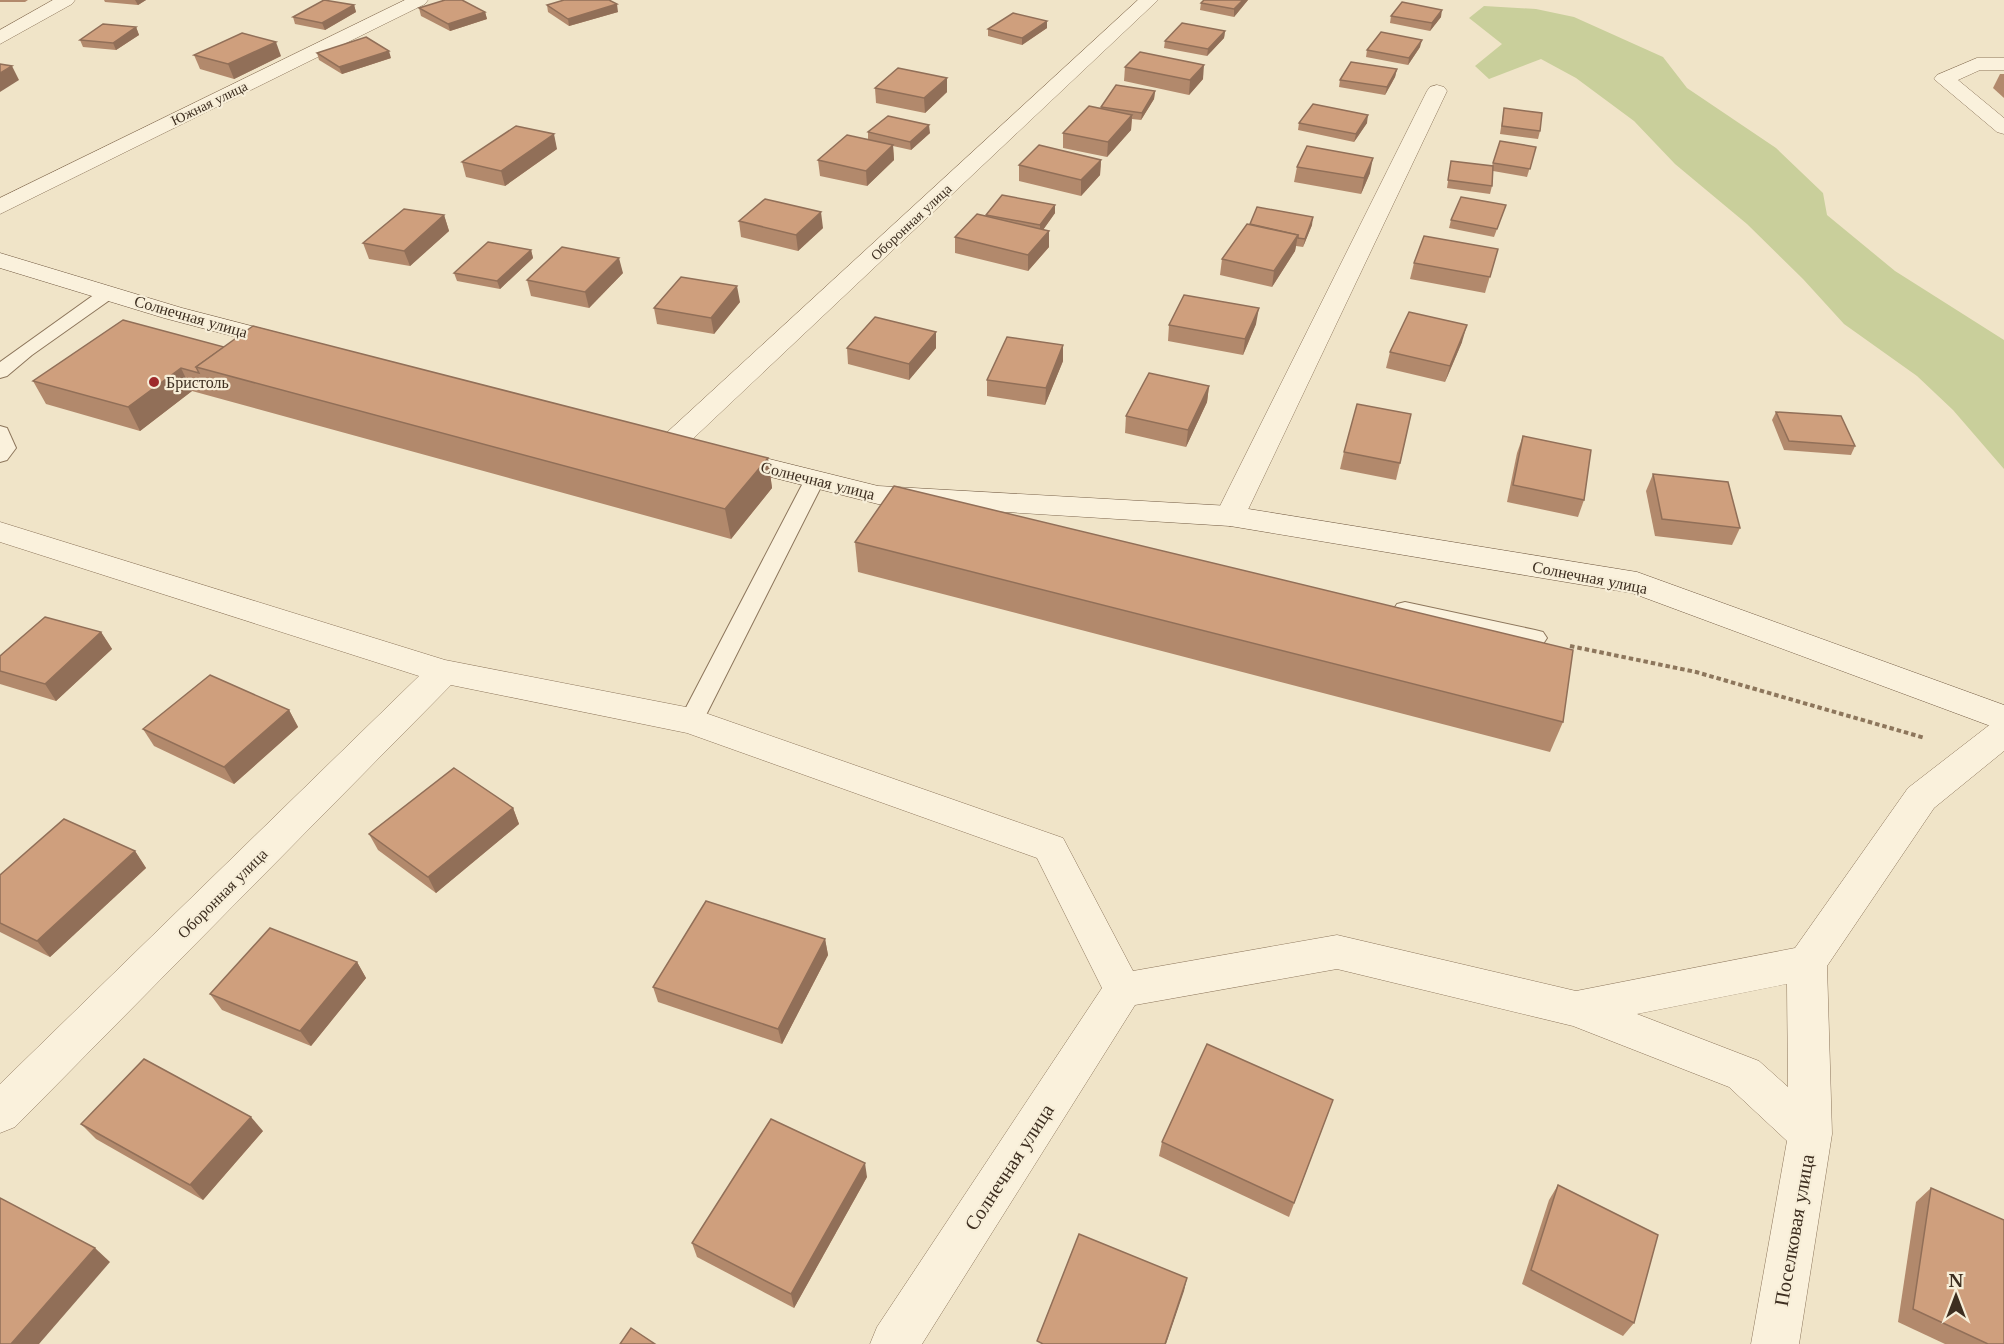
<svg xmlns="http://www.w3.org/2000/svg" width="2004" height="1344" font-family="'Libre Baskerville',serif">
  <rect width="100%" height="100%" fill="#f0e4c8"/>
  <polygon fill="#c9cf9b" points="1484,6 1536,9 1574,17 1663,57 1687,88 1776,148 1823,193 1827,215 1895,271 2004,340 2004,469 1953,410 1917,376 1844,324 1803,279 1747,224 1675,164 1634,121 1576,78 1541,59 1489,79 1475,66 1502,44 1469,18"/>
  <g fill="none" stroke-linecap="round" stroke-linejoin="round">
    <g stroke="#8d765c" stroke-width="2">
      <g id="lane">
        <polygon points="108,288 114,289 117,293 114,297 32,355 7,376 0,378 0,362 102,289"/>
        <polygon points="0,426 7,428 16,448 7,460 0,462"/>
        <polygon points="815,472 822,474 825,479 703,721 700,728 691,730 682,728 679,721 805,479 808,474"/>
        <polygon points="1405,602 1535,630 1543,632 1547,638 1543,644 1535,646 1397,616 1393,610 1397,604"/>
      </g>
    </g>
    <g stroke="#8d765c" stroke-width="1">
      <g id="street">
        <polygon points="53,0 75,0 72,4 0,44 0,30"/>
        <polygon points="405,0 428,0 425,4 0,214 0,198"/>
        <polygon points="1138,0 1158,0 682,449 672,452 662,449 658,443 662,437"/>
        <polygon points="1977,58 2004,58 2004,70 1980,70 1958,80 2004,118 2004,134 1997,132 1934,79 1937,75"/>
        <polygon points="1437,85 1444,87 1447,91 1245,516 1240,523 1230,526 1220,523 1215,516 1427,91 1430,87"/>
        <path d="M0,522L445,660L691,708L1063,838L1133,971L1337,935L1576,991L1795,948L1908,788L1992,723L2004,719V751L1934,808L1827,966L1832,1134L1799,1344H1751L1787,1141L1729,1087L1573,1026L1337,969L1135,1005L922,1344H870L877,1327L1102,988L1037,858L687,733L451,685L15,1127L0,1133V1084L419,676L0,542ZM1787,984L1788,1087L1759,1061L1637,1014Z"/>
      </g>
    </g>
    <g stroke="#6f573f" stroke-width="1">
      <g id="secondary">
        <polygon points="0,253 182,308 298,338 302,343 298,348 289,351 164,318 0,268"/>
        <polygon points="725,448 878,486 1230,506 1637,572 2004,705 2004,731 1632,593 1230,526 878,504 715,463 711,457 715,451"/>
      </g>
    </g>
    <polyline stroke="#8d765c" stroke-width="4" stroke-dasharray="4.5 3" stroke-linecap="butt" points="1570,646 1696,672 1925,738"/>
    <use href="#lane" fill="#faf1dc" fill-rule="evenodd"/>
    <use href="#street" fill="#faf1dc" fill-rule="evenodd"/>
    <use href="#secondary" fill="#faf1dc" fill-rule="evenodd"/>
  </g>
  <g fill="#b2896c">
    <polygon points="0,0 28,0 25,2 0,2"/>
    <polygon points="104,0 146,0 138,5 105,2"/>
    <polygon points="1248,0 1234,17 1200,10 1201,3"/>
    <polygon points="354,5 356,12 325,30 295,24 293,17"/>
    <polygon points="547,5 618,12 569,26 548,12"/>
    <polygon points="419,8 485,12 487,19 450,31 421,16"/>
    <polygon points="1391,16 1441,17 1430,31 1390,23"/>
    <polygon points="1047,21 1047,28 1022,45 988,36 988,29"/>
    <polygon points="136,27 139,35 116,50 83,47 80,40"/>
    <polygon points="1225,31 1224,38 1207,56 1164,48 1165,41"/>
    <polygon points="1420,47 1408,65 1366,57 1367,50"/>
    <polygon points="317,53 391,58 342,74 319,60"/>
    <polygon points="194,55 281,56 234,79 200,69"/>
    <polygon points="1125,67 1203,79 1189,95 1124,81"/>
    <polygon points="1397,69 1395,77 1385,95 1339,87 1340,80"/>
    <polygon points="2000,74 2004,74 2004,98 1993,88"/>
    <polygon points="875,88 947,92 925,113 876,103"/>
    <polygon points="1155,91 1154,99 1141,120 1132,119 1131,130 1107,157 1063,148 1063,133 1101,109 1101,107"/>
    <polygon points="1504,108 1540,131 1538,139 1500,134"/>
    <polygon points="1299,123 1367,123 1354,142 1298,130"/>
    <polygon points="868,132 930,133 911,150 893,146 894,160 867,186 820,176 818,160 868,140"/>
    <polygon points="1500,141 1536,147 1527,177 1493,171 1492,186 1490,194 1447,188 1451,161 1492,166"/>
    <polygon points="557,149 505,186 466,177 462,162"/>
    <polygon points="1101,160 1100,175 1081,196 1019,181 1019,165"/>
    <polygon points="1297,167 1370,173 1361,194 1294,182"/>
    <polygon points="1055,213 1043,230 1049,247 1028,271 955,253 955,237 986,216 986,215"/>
    <polygon points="1503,213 1494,237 1449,228 1451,220"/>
    <polygon points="444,215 449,231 410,266 369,259 363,243"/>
    <polygon points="739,221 823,228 798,251 741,237"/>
    <polygon points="1250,224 1312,225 1303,247 1296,246 1295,251 1272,287 1220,275 1222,259"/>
    <polygon points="1498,249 1485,293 1410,279 1414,263"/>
    <polygon points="531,250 533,258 500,289 457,281 454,273"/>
    <polygon points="623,273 589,308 531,296 527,280"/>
    <polygon points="740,302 714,334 657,324 654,308"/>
    <polygon points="1256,324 1243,355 1168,341 1169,325"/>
    <polygon points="936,332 936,348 909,380 848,364 847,348"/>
    <polygon points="1462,342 1445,382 1386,368 1390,352"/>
    <polygon points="1063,345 1063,361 1045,405 987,396 987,380"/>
    <polygon points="224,347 768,458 772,488 731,539 192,391 140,431 46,404 33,381"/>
    <polygon points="1209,386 1207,402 1186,447 1125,433 1126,416"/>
    <polygon points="1776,412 1855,446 1851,455 1784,450 1772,420"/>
    <polygon points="1523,436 1584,500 1578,517 1507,502 1517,453"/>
    <polygon points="1344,452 1400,463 1396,480 1340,469"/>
    <polygon points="1653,474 1740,528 1732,545 1655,536 1646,491"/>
    <polygon points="855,542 1563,722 1550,752 858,572"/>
    <polygon points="101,632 112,649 56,701 0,684 0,656"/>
    <polygon points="289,710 298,727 234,784 154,746 143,729"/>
    <polygon points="513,808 519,824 436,893 378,850 369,834"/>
    <polygon points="135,851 146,868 50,957 0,932 0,875"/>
    <polygon points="825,939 828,955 782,1044 658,1002 653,987"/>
    <polygon points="357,962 366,978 311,1046 222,1010 210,994"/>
    <polygon points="1333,1100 1289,1217 1159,1156 1162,1142"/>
    <polygon points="81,1124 263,1131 203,1200 96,1139"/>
    <polygon points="867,1177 794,1308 697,1257 692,1243"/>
    <polygon points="1558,1185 1634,1323 1623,1336 1522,1284 1549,1200"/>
    <polygon points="1931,1188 2004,1344 1945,1344 1898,1322 1916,1202"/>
  </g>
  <g fill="#916f58">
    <polygon points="135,0 146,0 138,5"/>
    <polygon points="1243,0 1248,0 1234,17 1234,9"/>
    <polygon points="617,4 618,12 569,26 568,19"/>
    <polygon points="354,5 356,12 325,30 322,23"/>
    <polygon points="1442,10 1441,17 1430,31 1432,23"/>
    <polygon points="485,12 487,19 450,31 448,24"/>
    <polygon points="1047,21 1047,28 1022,45 1022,38"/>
    <polygon points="136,27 139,35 116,50 113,43"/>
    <polygon points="1225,31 1224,38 1207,56 1208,49"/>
    <polygon points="1422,40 1420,47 1408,65 1409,58"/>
    <polygon points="276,42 281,56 234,79 228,64"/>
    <polygon points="389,51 391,58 342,74 339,67"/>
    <polygon points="1204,65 1203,79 1189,95 1190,80"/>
    <polygon points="12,66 19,80 0,92 0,73"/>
    <polygon points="1397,69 1395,77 1385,95 1387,87"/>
    <polygon points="947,78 947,92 925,113 924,98"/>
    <polygon points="1155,91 1154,99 1141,120 1142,113"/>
    <polygon points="1132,115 1131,130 1107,157 1108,142"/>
    <polygon points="1368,115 1367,123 1354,142 1356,134"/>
    <polygon points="929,125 930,133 911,150 910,142"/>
    <polygon points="554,134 557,149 505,186 501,171"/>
    <polygon points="893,145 894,160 867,186 866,171"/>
    <polygon points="1373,158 1370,173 1361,194 1364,178"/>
    <polygon points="1101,160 1100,175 1081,196 1081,180"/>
    <polygon points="1055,205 1055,213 1040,234 1040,225"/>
    <polygon points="821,212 823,228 798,251 796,235"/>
    <polygon points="444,215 449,231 410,266 404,251"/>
    <polygon points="1313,217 1312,225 1303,247 1305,239"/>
    <polygon points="1049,231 1049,247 1028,271 1028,255"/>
    <polygon points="1298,235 1295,251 1272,287 1274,271"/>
    <polygon points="531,250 533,258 500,289 497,281"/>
    <polygon points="619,258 623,273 589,308 585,292"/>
    <polygon points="737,286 740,302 714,334 711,318"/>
    <polygon points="1259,308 1256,324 1243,355 1245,339"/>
    <polygon points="1467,325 1462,342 1445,382 1450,366"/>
    <polygon points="936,332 936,348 909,380 909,364"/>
    <polygon points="1063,345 1063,361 1045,405 1046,388"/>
    <polygon points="181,368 192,391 140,431 128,407"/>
    <polygon points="1209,386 1207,402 1186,447 1188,430"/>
    <polygon points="768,458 772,488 731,539 725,509"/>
    <polygon points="101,632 112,649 56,701 45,684"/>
    <polygon points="289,710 298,727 234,784 224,767"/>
    <polygon points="513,808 519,824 436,893 428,877"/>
    <polygon points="135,851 146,868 50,957 37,941"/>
    <polygon points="825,939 828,955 782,1044 778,1029"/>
    <polygon points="357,962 366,978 311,1046 300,1031"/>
    <polygon points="251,1117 263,1131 203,1200 190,1185"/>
    <polygon points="865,1163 867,1177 794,1308 791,1294"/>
    <polygon points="95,1248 110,1262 39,1344 11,1344"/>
    <polygon points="1187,1278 1184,1291 1166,1344 1165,1344"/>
  </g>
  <g fill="#cf9f7d" stroke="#916f58" stroke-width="1.5">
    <polygon points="324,0 354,5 322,23 293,17"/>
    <polygon points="445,0 462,0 485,12 448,24 419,8"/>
    <polygon points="564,0 609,0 617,4 568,19 547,5"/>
    <polygon points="1204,0 1243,0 1234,9 1201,3"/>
    <polygon points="1402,2 1442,10 1432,23 1391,16"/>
    <polygon points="1013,13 1047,21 1022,38 988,29"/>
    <polygon points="1182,23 1225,31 1208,49 1165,41"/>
    <polygon points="103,24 136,27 113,43 80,40"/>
    <polygon points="1381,32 1422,40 1409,58 1367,50"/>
    <polygon points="242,33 276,42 228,64 194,55"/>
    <polygon points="366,37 389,51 339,67 317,53"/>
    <polygon points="1140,52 1204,65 1190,80 1125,67"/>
    <polygon points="1351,62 1397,69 1387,87 1340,80"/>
    <polygon points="0,64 12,66 0,73"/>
    <polygon points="898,68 947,78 924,98 875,88"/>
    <polygon points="1116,85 1155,91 1142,113 1101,107"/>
    <polygon points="1313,104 1368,115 1356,134 1299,123"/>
    <polygon points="1089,106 1132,115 1108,142 1063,133"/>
    <polygon points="1504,108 1542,113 1540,131 1502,126"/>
    <polygon points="888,116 929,125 910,142 868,132"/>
    <polygon points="516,126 554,134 501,171 462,162"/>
    <polygon points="847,135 893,145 866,171 818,160"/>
    <polygon points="1500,141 1536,147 1530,169 1493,163"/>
    <polygon points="1039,145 1101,160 1081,180 1019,165"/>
    <polygon points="1307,146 1373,158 1364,178 1297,167"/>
    <polygon points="1451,161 1493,166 1492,186 1448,180"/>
    <polygon points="1002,195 1055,205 1040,225 986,215"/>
    <polygon points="1461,197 1506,205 1497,229 1451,220"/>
    <polygon points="765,199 821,212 796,235 739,221"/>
    <polygon points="1257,207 1313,217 1305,239 1298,238 1298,235 1250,224"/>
    <polygon points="404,209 444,215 404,251 363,243"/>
    <polygon points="977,214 1049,231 1028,255 955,237"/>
    <polygon points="1247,224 1298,235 1274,271 1222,259"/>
    <polygon points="1424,236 1498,249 1490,277 1414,263"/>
    <polygon points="488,242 531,250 497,281 454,273"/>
    <polygon points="562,247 619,258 585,292 527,280"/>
    <polygon points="681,277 737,286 711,318 654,308"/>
    <polygon points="1184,295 1259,308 1245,339 1169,325"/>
    <polygon points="1409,312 1467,325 1450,366 1390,352"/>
    <polygon points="875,317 936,332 909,364 847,348"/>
    <polygon points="123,320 224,347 196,367 199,373 181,368 128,407 33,381"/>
    <polygon points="253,326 768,458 725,509 196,367"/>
    <polygon points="1007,337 1063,345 1046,388 987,380"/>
    <polygon points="1149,373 1209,386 1188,430 1126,416"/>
    <polygon points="1357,404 1411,414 1400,463 1344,452"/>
    <polygon points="1776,412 1841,416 1855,446 1789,441"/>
    <polygon points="1523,436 1591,450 1584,500 1513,485"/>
    <polygon points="1653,474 1728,482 1740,528 1662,519"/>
    <polygon points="894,486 1573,650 1563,722 855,542"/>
    <polygon points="45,617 101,632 45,684 0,671 0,656"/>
    <polygon points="210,675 289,710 224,767 143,729"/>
    <polygon points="454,768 513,808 428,877 369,834"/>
    <polygon points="64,819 135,851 37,941 0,923 0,875"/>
    <polygon points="706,901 825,939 778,1029 653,987"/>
    <polygon points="270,928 357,962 300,1031 210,994"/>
    <polygon points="1207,1044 1333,1100 1294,1203 1162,1142"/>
    <polygon points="144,1059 251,1117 190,1185 81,1124"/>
    <polygon points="771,1119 865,1163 791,1294 692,1243"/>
    <polygon points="1558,1185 1658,1235 1634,1323 1531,1270"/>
    <polygon points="1931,1188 2004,1220 2004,1344 1988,1344 1913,1309"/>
    <polygon points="0,1198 95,1248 11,1344 0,1344"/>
    <polygon points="1079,1234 1187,1278 1165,1344 1043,1344 1037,1341"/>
    <polygon points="631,1328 655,1344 620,1344"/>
  </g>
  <circle fill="#9e2a2b" stroke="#f7eed8" stroke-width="2" cx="154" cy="382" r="6"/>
  <g text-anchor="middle" stroke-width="4.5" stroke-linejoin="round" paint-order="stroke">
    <g font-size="14" fill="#3d2e20" stroke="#f7eed8">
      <text transform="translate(209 103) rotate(-26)" y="5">Южная улица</text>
      <text transform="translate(911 222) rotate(-43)" y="5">Оборонная улица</text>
    </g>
    <g font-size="16" fill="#3d2e20" stroke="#f7eed8">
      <text transform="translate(191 316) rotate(16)" y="6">Солнечная улица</text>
      <text transform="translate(818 480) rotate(14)" y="6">Солнечная улица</text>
      <text transform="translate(1590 577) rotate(11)" y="6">Солнечная улица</text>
      <text transform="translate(222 893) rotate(-45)" y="6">Оборонная улица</text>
    </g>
    <g font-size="16" fill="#3d2e20" stroke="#f7eed8" text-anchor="start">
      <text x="166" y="388">Бристоль</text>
    </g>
    <g font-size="20" fill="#3d2e20" stroke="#f7eed8">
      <text transform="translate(1009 1167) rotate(-57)" y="7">Солнечная улица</text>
      <text transform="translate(1794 1230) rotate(-80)" y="7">Поселковая улица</text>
    </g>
  </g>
  <g transform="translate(1956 1296)" stroke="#f7eed8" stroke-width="4.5" paint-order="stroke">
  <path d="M0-4.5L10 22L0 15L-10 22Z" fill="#3d2e20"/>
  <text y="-9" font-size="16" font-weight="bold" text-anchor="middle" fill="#3d2e20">N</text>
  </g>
</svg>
